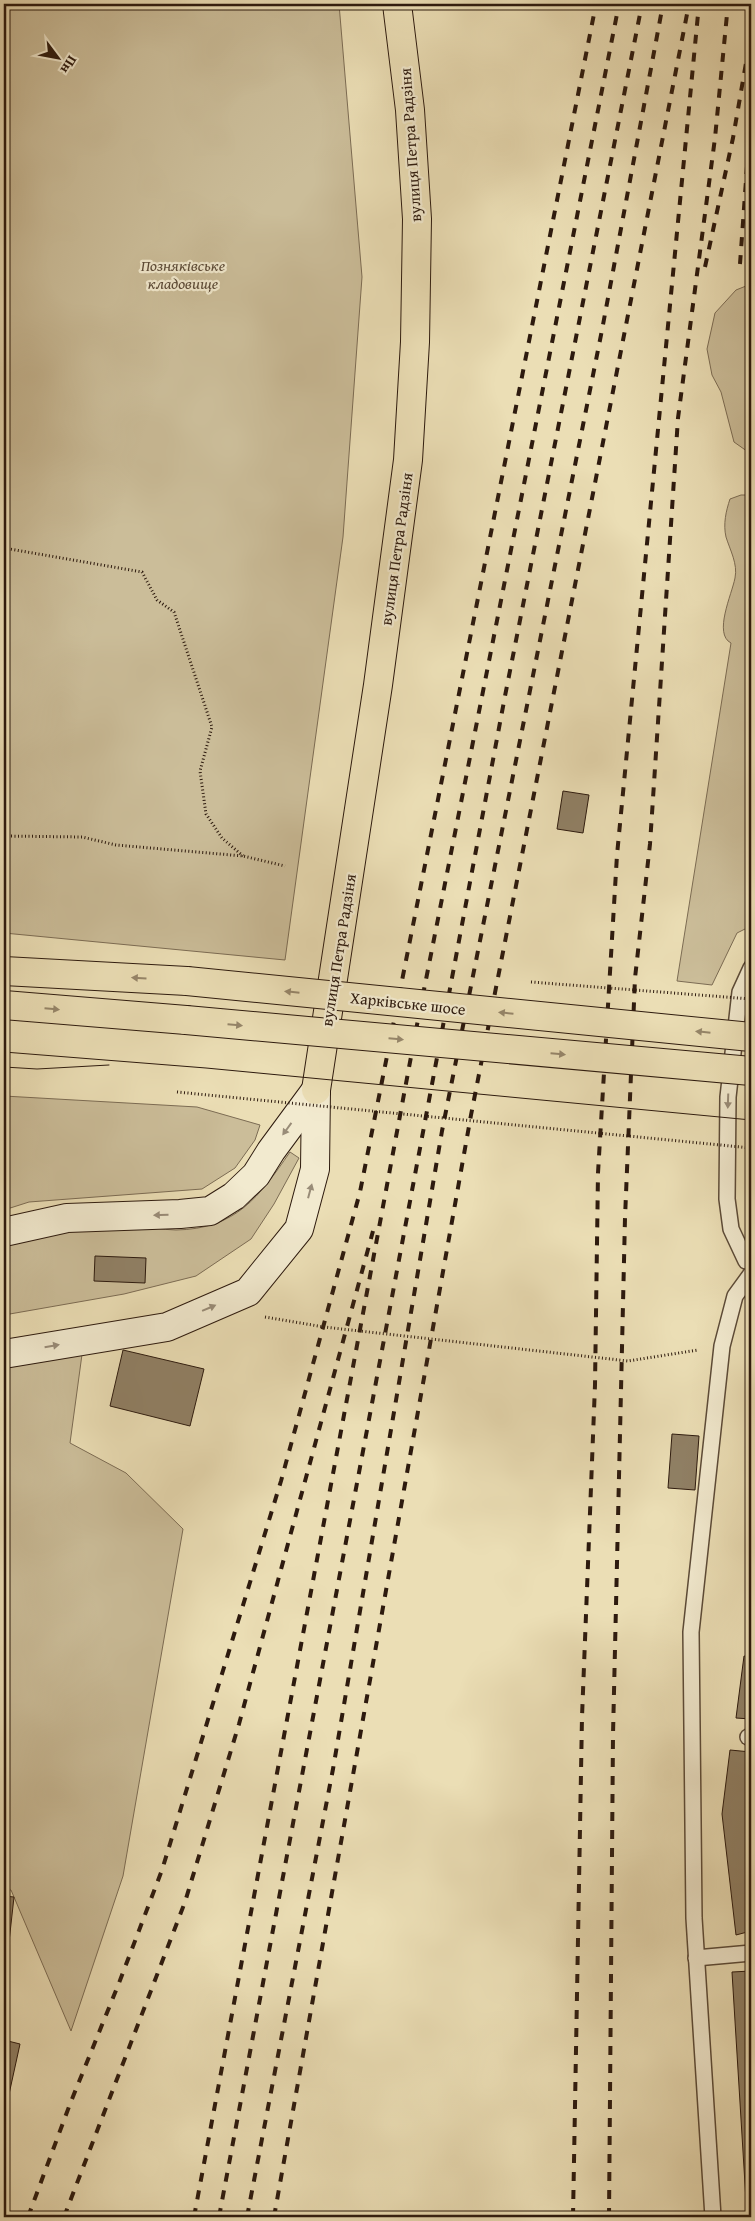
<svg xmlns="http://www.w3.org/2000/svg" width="755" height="2221" font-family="'Gentium Book Plus',serif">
  <rect width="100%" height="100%" fill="#ebdeb5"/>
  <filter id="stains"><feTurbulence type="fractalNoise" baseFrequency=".004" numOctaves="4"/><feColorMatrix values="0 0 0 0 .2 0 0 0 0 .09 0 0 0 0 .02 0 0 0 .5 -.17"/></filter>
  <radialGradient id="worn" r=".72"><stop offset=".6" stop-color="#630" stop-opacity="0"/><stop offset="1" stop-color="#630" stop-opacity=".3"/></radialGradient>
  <g fill="#cbbd99" stroke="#7c6c54">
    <polygon points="4,4 339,4 362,277 343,537 285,960 4,933"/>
    <polygon points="751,284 751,454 734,442 721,392 712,375 707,349 715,313 736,290"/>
    <path d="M741,495H751V926L737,933L712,985L677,981L731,643C713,634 732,594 735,578C738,564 730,550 726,537C723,524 726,511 730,499Z"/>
    <polygon points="4,1096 197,1107 260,1125 255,1140 235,1168 202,1189 29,1202 4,1210"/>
    <path d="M290,1152L299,1158L274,1204L251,1239L196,1276L124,1294L4,1315V1238L16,1233C55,1231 95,1226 134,1226C148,1226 162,1230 176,1230C236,1229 259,1197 290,1152Z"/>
    <polygon points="83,1347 70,1443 126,1473 183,1529 123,1876 71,2031 11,1890 4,1889 4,1361"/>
  </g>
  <g fill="#908065" stroke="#2d1a0e">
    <polygon points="563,791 589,795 583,833 557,829"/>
    <polygon points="95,1256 146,1258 145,1283 94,1281"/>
    <polygon points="123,1350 204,1369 190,1426 110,1406"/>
    <polygon points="672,1434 699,1436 695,1490 668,1488"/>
    <polygon points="751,1563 751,1628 746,1627"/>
    <polygon points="744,1656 751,1657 751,1719 736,1718"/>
    <polygon points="730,1750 751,1752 751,1931 736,1935 722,1814"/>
    <polygon points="4,1896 14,1897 4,1987"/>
    <polygon points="751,1971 751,2217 747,2217 732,1972"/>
    <polygon points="4,2040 20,2044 6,2108 4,2107"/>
  </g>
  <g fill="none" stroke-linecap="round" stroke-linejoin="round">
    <g stroke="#5c4b38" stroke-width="18">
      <g id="lane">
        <polyline points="746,1261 731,1229 727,1199 728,1097 740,992 751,968"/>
        <polyline points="748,1737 751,1737"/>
        <polyline points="696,1958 751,1953"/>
        <polyline points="713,2217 694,1918 691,1632 722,1346 735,1296 751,1274"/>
      </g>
    </g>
    <g stroke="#2d1a0e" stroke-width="30">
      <g id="secondary">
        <polyline points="4,1232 67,1218 180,1214 210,1211 234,1196 256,1175 271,1151 316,1090"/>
        <polyline points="4,1354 167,1327 248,1292 299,1229 315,1169 316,1090"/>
      </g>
    </g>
    <g stroke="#2d1a0e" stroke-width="30">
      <g id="primary">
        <polyline points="4,971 187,981"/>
        <polyline points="4,1005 186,1020"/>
        <polyline points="316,1090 378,685 408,460 415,342 417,219 410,110 397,4"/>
      </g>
    </g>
    <g stroke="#2d1a0e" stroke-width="3" stroke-dasharray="1 2.5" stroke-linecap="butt">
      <polyline points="4,548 142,572 157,600 174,612 212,727 200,771 206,814 222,838 243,856"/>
      <polyline points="4,836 82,837 116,845 243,856 285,866"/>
      <polyline points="265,1317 324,1327 628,1361 698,1350"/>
    </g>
    <use href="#lane" stroke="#f2eacf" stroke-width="15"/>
    <use href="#secondary" stroke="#f2eacf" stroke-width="28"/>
    <use href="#primary" stroke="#ebdeb5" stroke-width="28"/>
    <g stroke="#2d1a0e" stroke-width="1">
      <polyline points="4,1052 206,1068 751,1120"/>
      <polyline points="4,1067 37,1069 109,1065"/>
    </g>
    <g stroke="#2d1a0e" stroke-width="4" stroke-dasharray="9 9" stroke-linecap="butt">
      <polyline points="740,264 751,111"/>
      <polyline points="705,267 733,138 751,34"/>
      <polyline points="28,2217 70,2104 119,1983 162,1870 281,1481 360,1192 596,4"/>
      <polyline points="64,2217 185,1902 239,1724 373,1231"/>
      <polyline points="194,2217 416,1030 619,4"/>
      <polyline points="219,2217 505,696 642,4"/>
      <polyline points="247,2217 333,1769 442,1131 602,330 663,4"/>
      <polyline points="274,2217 471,1115 689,4"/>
      <polyline points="573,2217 582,1717 595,1385 598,1173 617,855 699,4"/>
      <polyline points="609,2217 613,1735 625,1218 635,978 650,844 678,418 715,138 728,4"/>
    </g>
    <g stroke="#2d1a0e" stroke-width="30" stroke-linecap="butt">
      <g id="primary-bridge">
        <polyline points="187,981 751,1037"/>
        <polyline points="186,1020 751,1071"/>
      </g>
    </g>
    <g stroke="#2d1a0e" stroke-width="3" stroke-dasharray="1 2.5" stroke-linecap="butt">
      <polyline points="531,982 751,999"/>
      <polyline points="177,1092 751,1148"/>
    </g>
    <use href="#primary-bridge" stroke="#ebdeb5" stroke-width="28"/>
  </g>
  <defs><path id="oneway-solid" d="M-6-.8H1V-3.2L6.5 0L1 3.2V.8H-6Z" transform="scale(1.25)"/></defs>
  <g fill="#96866a">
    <use href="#oneway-solid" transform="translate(139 978) rotate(-177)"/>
    <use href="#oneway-solid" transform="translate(292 992) rotate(-174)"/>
    <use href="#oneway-solid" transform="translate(52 1009) rotate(5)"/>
    <use href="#oneway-solid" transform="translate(506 1013) rotate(-174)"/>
    <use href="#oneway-solid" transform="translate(235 1025) rotate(5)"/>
    <use href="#oneway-solid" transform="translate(703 1032) rotate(-174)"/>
    <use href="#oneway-solid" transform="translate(396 1039) rotate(5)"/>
    <use href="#oneway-solid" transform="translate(558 1054) rotate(5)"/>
  </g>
  <g fill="#998c78">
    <use href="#oneway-solid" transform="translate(728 1101) rotate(92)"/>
    <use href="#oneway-solid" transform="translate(287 1129) rotate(126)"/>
    <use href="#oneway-solid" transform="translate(310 1191) rotate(-75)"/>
    <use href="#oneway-solid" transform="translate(161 1215) rotate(178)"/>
    <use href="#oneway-solid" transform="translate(209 1308) rotate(-23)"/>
    <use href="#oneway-solid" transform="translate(52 1346) rotate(-10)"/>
  </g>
  <g text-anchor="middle" stroke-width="4.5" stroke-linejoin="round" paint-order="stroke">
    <g font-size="16" fill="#2d1a0e" stroke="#f2eacf">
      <text transform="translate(410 145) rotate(-94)" y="6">вулиця Петра Радзіня</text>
      <text transform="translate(396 549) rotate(-82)" y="6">вулиця Петра Радзіня</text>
      <text transform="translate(338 950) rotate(-81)" y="6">вулиця Петра Радзіня</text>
      <text transform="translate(408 1003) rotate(6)" y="6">Харківське шосе</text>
    </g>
    <g font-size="16" font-style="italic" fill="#5c4b38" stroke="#f2eacf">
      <text x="183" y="271">Позняківське<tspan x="183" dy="18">кладовище</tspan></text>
    </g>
  </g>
  <rect width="755" height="2221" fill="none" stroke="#ebdeb5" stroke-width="20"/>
  <rect x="5" y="5" width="745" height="2211" fill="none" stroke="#2d1a0e" stroke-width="2.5"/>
  <rect x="10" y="10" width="735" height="2201" fill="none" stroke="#2d1a0e"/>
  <g transform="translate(58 58) rotate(122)" stroke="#f2eacf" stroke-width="4" paint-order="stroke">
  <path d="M0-4L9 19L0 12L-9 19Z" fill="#2d1a0e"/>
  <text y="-8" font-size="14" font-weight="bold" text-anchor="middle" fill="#2d1a0e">Пн</text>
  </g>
  <rect width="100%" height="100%" filter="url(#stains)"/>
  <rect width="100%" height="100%" fill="url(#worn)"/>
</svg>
